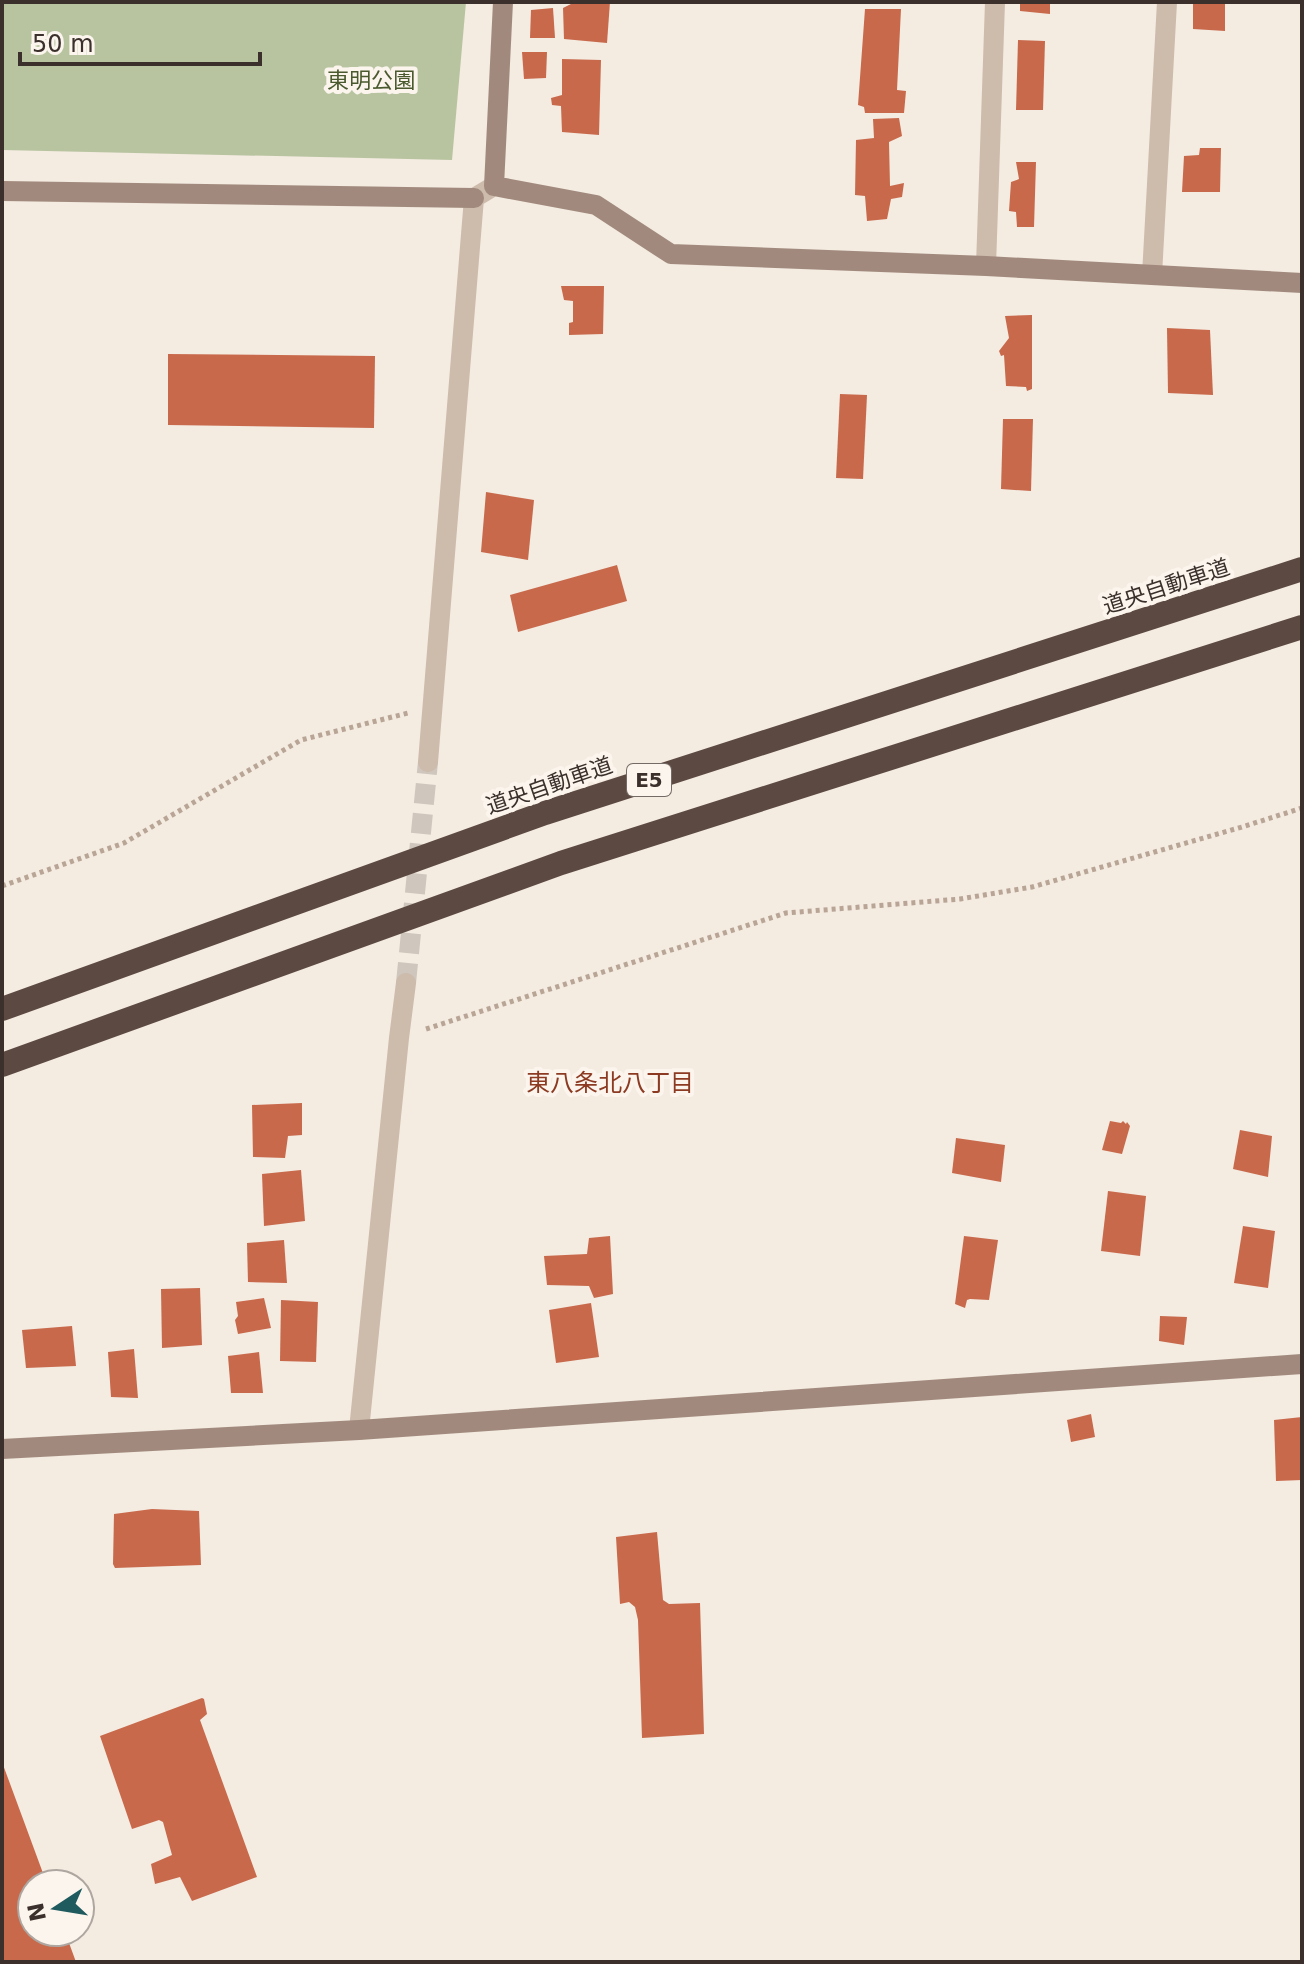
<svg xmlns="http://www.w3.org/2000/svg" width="1304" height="1964" font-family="'DejaVu Sans','Noto Sans JP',sans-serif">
  <rect width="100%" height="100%" fill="#f4ebe1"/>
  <polygon fill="#b8c4a0" points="2,2 466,2 452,160 2,150"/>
  <g fill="#c8694b">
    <polygon points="610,2 607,43 564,39 563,8 575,2"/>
    <polygon points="1020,2 1050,2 1050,14 1020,11"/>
    <polygon points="1193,2 1225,2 1225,31 1193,29"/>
    <polygon points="553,8 555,38 530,38 531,10"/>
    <polygon points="865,9 901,9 897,90 906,91 904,113 865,113 864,107 858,105"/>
    <polygon points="1018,40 1045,41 1043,110 1016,110"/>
    <polygon points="522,52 547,52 546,78 524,79"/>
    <polygon points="562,59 601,60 599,135 562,132 561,106 552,105 551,98 562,95"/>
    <polygon points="899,118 902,136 889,142 890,186 904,183 902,197 891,199 887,219 867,221 865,196 855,195 856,140 874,138 873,119"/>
    <polygon points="1200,148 1221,148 1220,192 1182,192 1184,156 1199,155"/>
    <polygon points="1016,162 1036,162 1034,227 1017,227 1016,212 1009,211 1011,182 1019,179"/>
    <polygon points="561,286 604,286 603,334 569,335 569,323 573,322 573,301 564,300"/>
    <polygon points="1032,315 1032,389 1027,391 1026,387 1006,386 1004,355 1001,356 999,351 1009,338 1005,316"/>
    <polygon points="1167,328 1210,330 1213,395 1168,393"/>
    <polygon points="168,354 375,356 374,428 168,425"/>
    <polygon points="840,394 867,395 863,479 836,478"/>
    <polygon points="1003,419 1033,419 1031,491 1001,489"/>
    <polygon points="486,492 534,500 528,560 481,552"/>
    <polygon points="617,565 627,601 518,632 510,595"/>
    <polygon points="302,1103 302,1135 288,1136 285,1158 253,1157 252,1105"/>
    <polygon points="1110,1121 1121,1123 1123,1121 1126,1124 1127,1122 1130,1126 1122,1154 1102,1150"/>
    <polygon points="1240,1130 1272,1136 1268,1177 1233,1169"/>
    <polygon points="956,1138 1005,1145 1001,1182 952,1173"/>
    <polygon points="301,1170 305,1221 264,1226 262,1174"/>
    <polygon points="1108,1191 1146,1196 1140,1256 1101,1251"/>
    <polygon points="1243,1226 1275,1231 1268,1288 1234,1283"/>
    <polygon points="610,1236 613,1294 594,1298 589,1286 547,1285 544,1256 587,1254 589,1238"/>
    <polygon points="964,1236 998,1240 989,1300 970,1299 967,1300 965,1308 955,1304"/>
    <polygon points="284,1240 287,1283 248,1282 247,1243"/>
    <polygon points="200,1288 202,1345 162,1348 161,1289"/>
    <polygon points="264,1298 271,1328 238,1334 235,1320 238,1316 236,1302"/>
    <polygon points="281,1300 318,1302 316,1362 280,1361"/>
    <polygon points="591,1303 599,1357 556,1363 549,1310"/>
    <polygon points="1160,1316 1187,1317 1184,1345 1159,1341"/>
    <polygon points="72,1326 76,1366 26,1368 22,1330"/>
    <polygon points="134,1349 138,1398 111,1397 108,1352"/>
    <polygon points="259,1352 263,1393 231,1393 228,1356"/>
    <polygon points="1091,1414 1095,1437 1071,1442 1067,1420"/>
    <polygon points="1302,1417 1302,1480 1276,1481 1274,1420"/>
    <polygon points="152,1509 199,1511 201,1565 115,1568 113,1564 114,1514"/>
    <polygon points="657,1532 663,1600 669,1604 700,1603 704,1734 642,1738 638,1620 635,1607 629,1602 620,1604 616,1537"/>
    <polygon points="202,1698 204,1699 207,1714 200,1720 257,1877 192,1901 180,1877 155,1884 151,1864 172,1855 163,1822 159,1820 132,1829 100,1736"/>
    <polygon points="2,1762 47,1884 32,1884 32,1932 65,1932 76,1962 2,1962"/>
  </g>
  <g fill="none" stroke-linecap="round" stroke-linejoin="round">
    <polyline stroke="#cfc6bd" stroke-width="20" stroke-dasharray="20 10" stroke-linecap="butt" points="406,983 428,762"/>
    <g stroke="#b9a596" stroke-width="5" stroke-dasharray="4 4" stroke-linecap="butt">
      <polyline points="2,886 124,843 301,740 408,713"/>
      <polyline points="426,1029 786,913 960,899 1032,887 1242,827 1302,808"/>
    </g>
    <g stroke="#cdbbac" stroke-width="20">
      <polyline points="986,266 995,2"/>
      <polyline points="1152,275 1167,2"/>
      <polyline points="428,762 474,198 489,189"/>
      <polyline points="359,1430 399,1038 406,983"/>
    </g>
    <g stroke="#a18a7d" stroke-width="20">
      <polyline points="503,2 494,186 596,205 671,254 986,266 1302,283"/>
      <polyline points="2,191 474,198"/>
      <polyline points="2,1449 359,1430 1302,1364"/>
    </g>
    <g stroke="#5c4a42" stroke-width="24">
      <polyline points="2,1009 545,813 1302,569"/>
      <polyline points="2,1065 561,863 1302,627"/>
    </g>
  </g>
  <g text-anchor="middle" stroke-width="8" stroke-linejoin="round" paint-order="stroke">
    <rect fill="#fbf5ee" stroke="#756b66" stroke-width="2" x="627" y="764" width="44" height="32" rx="6"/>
    <g font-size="20" font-weight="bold" fill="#3b302b">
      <text x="649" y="787">E5</text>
    </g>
    <g font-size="22" fill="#4a5a2e" stroke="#fbf5ee">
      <text x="371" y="88">東明公園</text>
    </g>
    <g font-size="22" fill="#3b302b" stroke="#fbf5ee">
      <text transform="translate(1166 586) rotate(-18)" y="8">道央自動車道</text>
      <text transform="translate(549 785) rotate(-19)" y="8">道央自動車道</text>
    </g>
    <g font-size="24" fill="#8c3b22" stroke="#fbf5ee">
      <text x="610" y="1091">東八条北八丁目</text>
    </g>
  </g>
  <rect width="1304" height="1964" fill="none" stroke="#3b302b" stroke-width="8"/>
  <g transform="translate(56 1908) rotate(258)"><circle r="38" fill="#fbf5ee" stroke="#aea6a0" stroke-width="2"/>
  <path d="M0-6L14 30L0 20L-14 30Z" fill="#1f5a5e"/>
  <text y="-12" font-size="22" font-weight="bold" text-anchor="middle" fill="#3b302b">N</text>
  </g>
  <path d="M20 52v12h240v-12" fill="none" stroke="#3b302b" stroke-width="4"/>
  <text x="32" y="52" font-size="24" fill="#3b302b" stroke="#fbf5ee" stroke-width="6" paint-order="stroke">50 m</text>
</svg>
